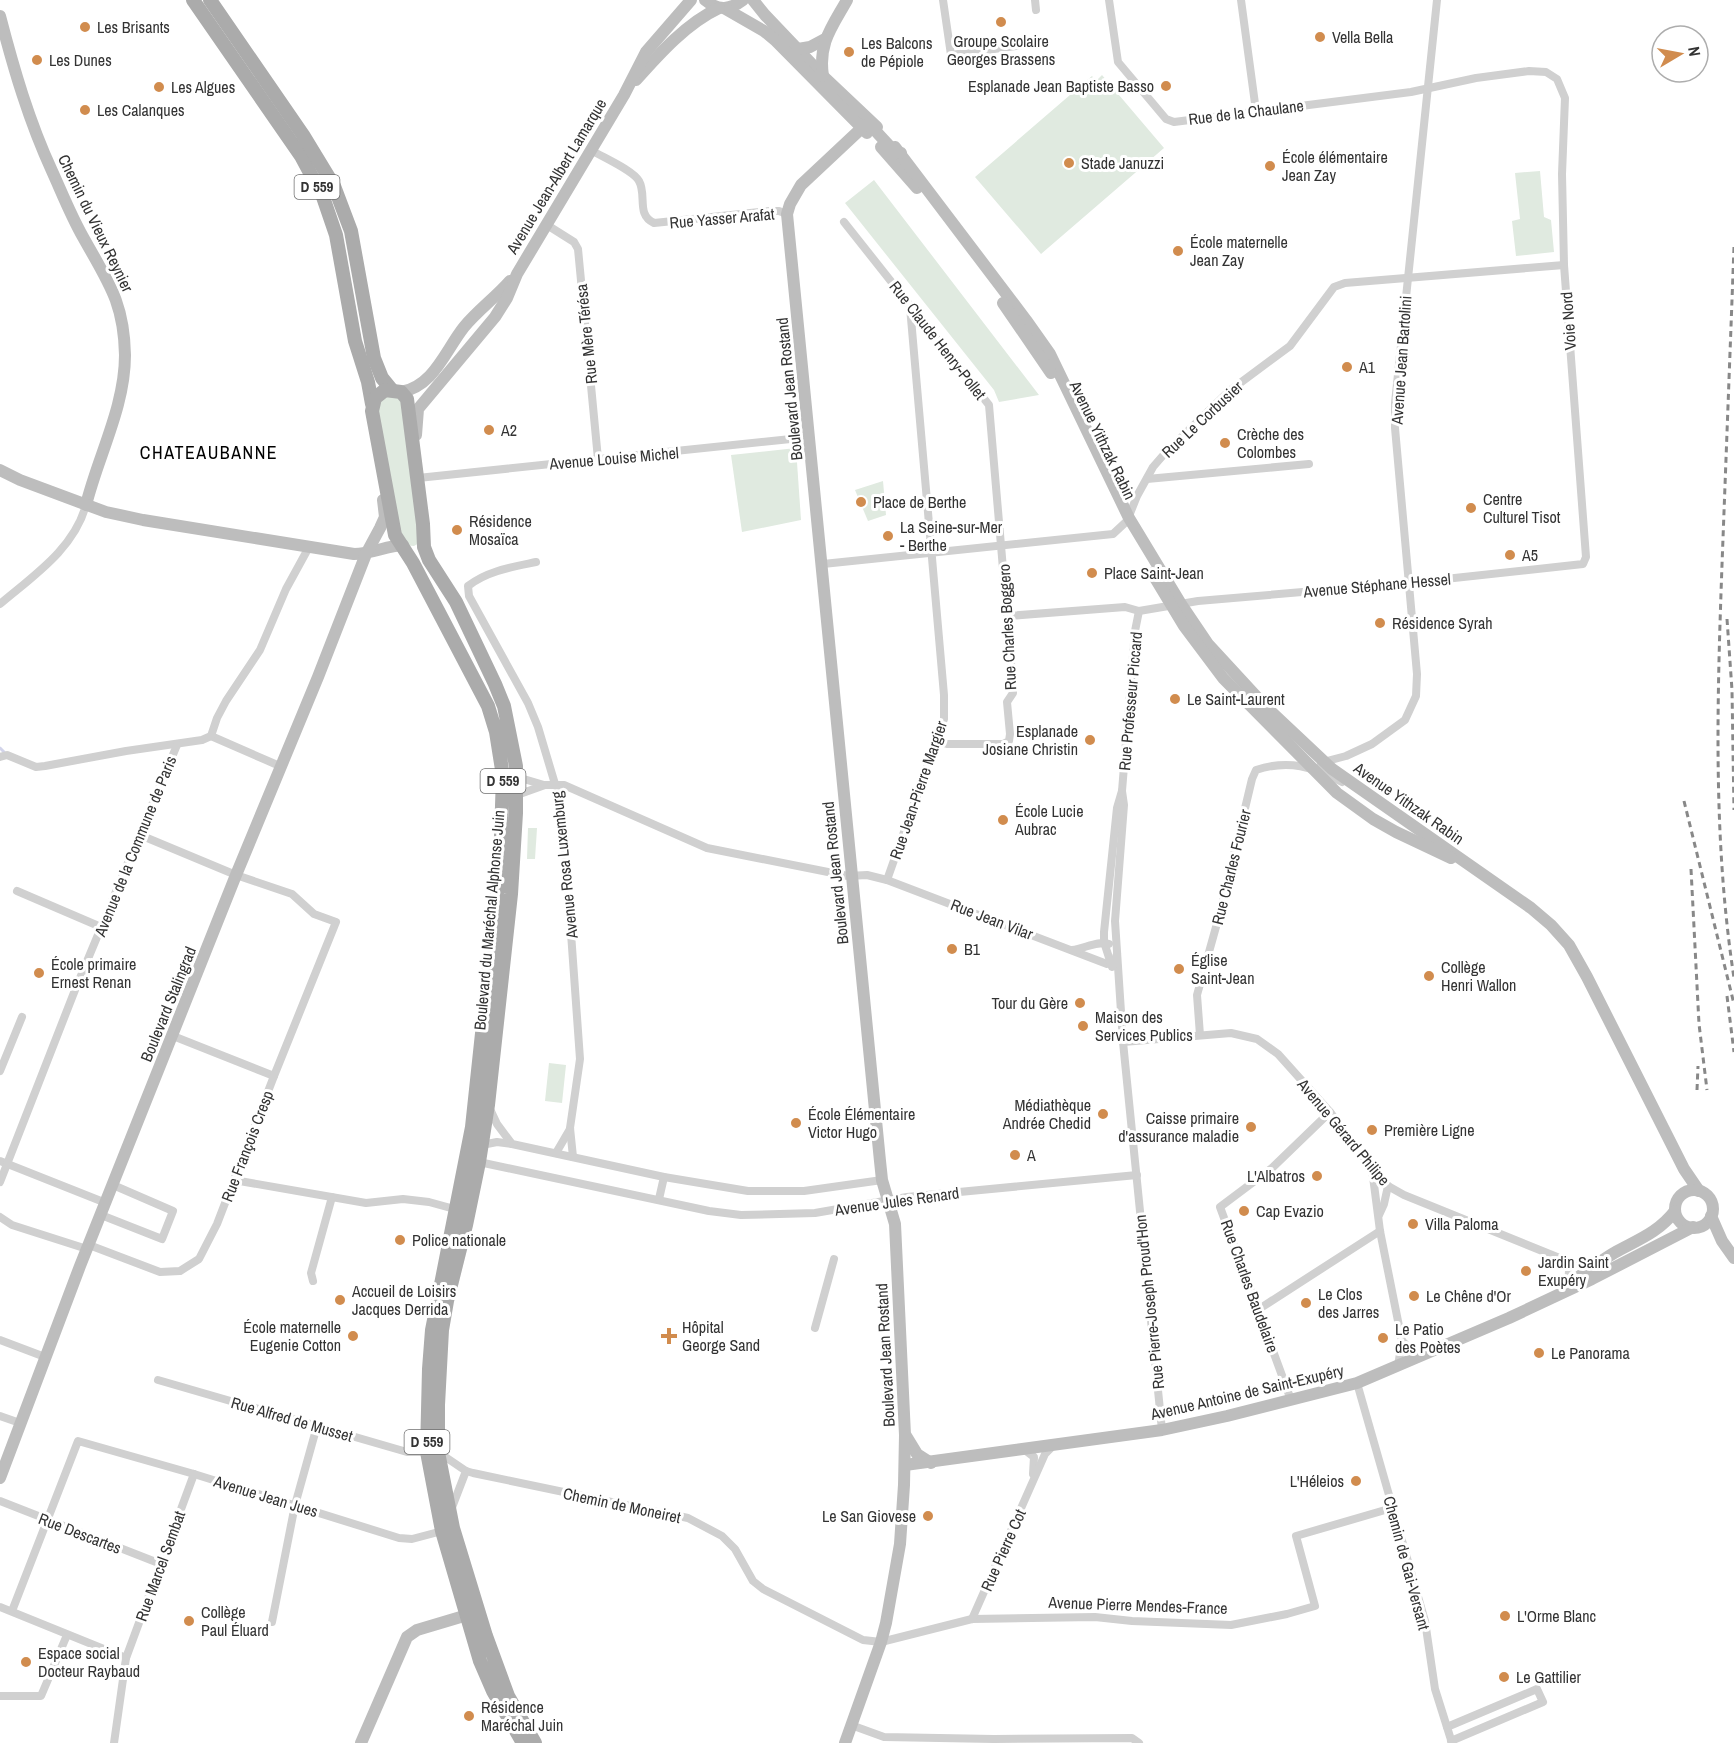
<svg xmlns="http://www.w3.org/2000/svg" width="1734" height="1743" font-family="'Archivo Narrow',sans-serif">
  <rect width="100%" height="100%" fill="#fff"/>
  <g fill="#e0eae0">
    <polygon points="1102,75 1164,148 1041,254 975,177 1092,76 1096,81"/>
    <polygon points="1540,171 1544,217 1551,220 1554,252 1516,256 1512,221 1520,219 1515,173"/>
    <polygon points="874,180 1039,395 999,402 994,390 845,203"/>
    <polygon points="401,392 419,543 414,546 403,545 372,411 379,393"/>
    <polygon points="796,448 801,520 742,532 731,455"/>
    <polygon points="883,481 886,515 868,521 855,490"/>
    <polygon points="528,828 537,828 535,859 527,859"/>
    <polygon points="549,1063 566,1065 562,1103 545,1101"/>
  </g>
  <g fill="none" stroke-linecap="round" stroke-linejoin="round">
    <polyline stroke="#d2d4ea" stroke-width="3" points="0,748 5,753"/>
    <g stroke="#d0d0d0" stroke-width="8">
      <polyline points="943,0 951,55 1024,45"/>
      <polyline points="1035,0 1036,10"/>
      <polyline points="1241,0 1256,111"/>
      <path d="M591,150C602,157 633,170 639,181C647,195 636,215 654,223L770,211H779L787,214"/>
      <polyline points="844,222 989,405 1013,686 1013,693 1007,702 1010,734 1009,741 1003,744 947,744 937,741"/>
      <polyline points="547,225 574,242 578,249 598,459"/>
      <polyline points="418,478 810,437"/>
      <polyline points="1147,479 1309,464"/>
      <path d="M536,562C512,567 487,571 468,586L469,596L528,703L538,727L555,784L565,849L580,1059L570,1128L573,1157"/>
      <polyline points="823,564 1113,534 1127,521 1137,496 1153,467 1166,452 1228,392 1290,346 1334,287 1345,283 1564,265"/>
      <path d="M0,604C33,576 74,549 86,505"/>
      <polyline points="1008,616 1125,607 1139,611 1198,601 1408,583 1583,564 1586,557 1564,265 1562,174 1565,98 1557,79 1546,72 1529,71 1476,78 1411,92 1174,122 1166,119 1118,62 1109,0"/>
      <polyline points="211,736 282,767"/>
      <polyline points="0,757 7,755 36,767 45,766 126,751 202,740 211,736 217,718 226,701 260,650 286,589 309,547"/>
      <polyline points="517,777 544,785"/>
      <polyline points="1321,777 1320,766 1323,762 1346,756 1372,744 1405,720 1416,696 1417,674 1395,428 1395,403 1437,0"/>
      <polyline points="1122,791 1124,805 1115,921 1123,1042 1162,1430"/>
      <polyline points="517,795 545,785 564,785 707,848 848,876 867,875 887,880 1107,964 1115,960 1117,954"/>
      <polyline points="887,880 944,719 944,695 910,307"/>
      <polyline points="17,891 101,927"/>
      <path d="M1072,950C1084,949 1098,940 1109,944"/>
      <polyline points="1112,967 1104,942 1104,932 1117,808 1122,791 1135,631 1139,611"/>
      <path d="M1200,1035L1197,995L1221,909L1252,779L1256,770C1289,759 1313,767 1342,782"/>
      <polyline points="173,1036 274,1076"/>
      <polyline points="1123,1042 1231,1033 1257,1039 1278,1054 1330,1112 1372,1168 1388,1186 1404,1195 1567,1261 1593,1268"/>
      <polyline points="0,1071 22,1017"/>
      <polyline points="489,1107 497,1124 512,1144 664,1177 748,1191 804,1191 882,1180"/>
      <polyline points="482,1145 497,1142 512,1144"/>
      <polyline points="556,1153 570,1129"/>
      <polyline points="0,1161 106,1203"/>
      <polyline points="479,1162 709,1211 741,1215 815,1213 907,1197 1137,1175"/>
      <polyline points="1372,1169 1380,1231 1402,1341 1398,1366"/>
      <polyline points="234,1180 366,1203 403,1199 429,1202 458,1210"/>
      <polyline points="0,1182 75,990 177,745"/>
      <polyline points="659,1199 664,1177"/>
      <polyline points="101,1215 162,1239 173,1211 113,1185"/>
      <polyline points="1379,1215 1384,1204 1388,1186"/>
      <polyline points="0,1217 12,1225 87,1249"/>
      <polyline points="89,1245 160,1272 180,1271 199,1259 217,1224 274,1076 336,922 314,914 292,894 236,875 140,835"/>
      <polyline points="1567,1261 1569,1271 1568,1284"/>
      <polyline points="313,1281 311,1273 332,1197"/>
      <polyline points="1259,1309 1380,1231"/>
      <polyline points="815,1328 834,1259"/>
      <polyline points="0,1340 45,1357"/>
      <polyline points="1402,1341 1420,1357"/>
      <polyline points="158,1380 407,1452 427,1452"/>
      <polyline points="1357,1383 1425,1621 1435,1689 1452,1743"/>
      <polyline points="1291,1400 1220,1207 1272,1168 1330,1112"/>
      <polyline points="0,1416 20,1423"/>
      <polyline points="1025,1450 1034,1457 1033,1474"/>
      <polyline points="438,1452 466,1471 473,1473 688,1518 722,1536 735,1549 753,1581 763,1589 863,1640 881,1642 972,1619 1095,1617 1132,1621 1231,1625 1287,1614 1315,1606 1296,1536 1392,1508"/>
      <polyline points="0,1501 161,1564"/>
      <polyline points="451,1510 466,1471"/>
      <polyline points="0,1607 126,1658"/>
      <polyline points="12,1611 78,1441 194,1474 399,1538 412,1539 446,1530"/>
      <polyline points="972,1619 1045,1454 1053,1446"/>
      <polyline points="272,1622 295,1505 317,1426"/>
      <polyline points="0,1696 41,1696 67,1635"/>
      <polyline points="851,1725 884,1737 994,1739 1132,1738 1139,1743"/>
      <polyline points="1447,1727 1537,1689 1543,1702 1451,1741"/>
      <polyline points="114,1743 126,1658 194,1474"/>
    </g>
    <g stroke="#bdbdbd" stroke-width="12">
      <path d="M705,0C718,11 730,10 743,0"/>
      <polyline points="753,0 765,15 823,76 877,127"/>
      <polyline points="724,8 764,31 775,40 867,133"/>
      <path d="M0,16C14,70 29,121 52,171C62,193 71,216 83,237C108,282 124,302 125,355C125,407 98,456 86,505"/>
      <polyline points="798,49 810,47 825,39"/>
      <path d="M823,76C818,43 832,27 847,0"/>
      <path d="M636,80C660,53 687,23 719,8"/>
      <polyline points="881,147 917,188"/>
      <polyline points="895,147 1026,320 1050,354 1129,518 1181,604 1208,644 1267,708 1332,769 1531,908 1551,925 1569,945 1587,977 1684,1169 1699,1191"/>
      <polyline points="1003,303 1051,373"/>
      <path d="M401,392C434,386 445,351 464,327C477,311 496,297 510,281"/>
      <polyline points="416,435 418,409 495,317 507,298 517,274 624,95 646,52 691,0"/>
      <path d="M0,470L20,480L106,512L143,520L354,554C371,554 386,546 403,545"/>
      <polyline points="1152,573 1184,626 1223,678 1337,793 1373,819 1396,832 1451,858"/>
      <circle cx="1694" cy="1209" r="19"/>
      <polyline points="1711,1216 1722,1241 1734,1258"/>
      <path d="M1571,1282C1585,1273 1599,1262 1614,1253C1637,1240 1658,1233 1675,1211"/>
      <polyline points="906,1436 917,1454 931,1463"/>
      <polyline points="905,1465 1162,1430 1227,1416 1357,1383 1509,1318 1592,1279 1693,1227"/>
      <polyline points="0,1478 80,1266 236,875 318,677 366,554 380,528 385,517 383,500"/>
      <polyline points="361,1743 407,1637 417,1630 474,1613"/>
      <polyline points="845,1743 881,1642 886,1623 900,1544 904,1485 905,1435 895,1224 882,1180 880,1161 787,214 790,204 801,185 865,125 871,126 895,152 901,153"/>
    </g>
    <g stroke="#ababab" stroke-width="14">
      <polyline points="193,0 301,156 323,197 336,235 355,341 368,382 372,404"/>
      <polyline points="210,0 303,135 334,186 351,231 374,358 382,378 391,389"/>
      <polyline points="523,1743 493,1691 480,1661 442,1531 427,1452 429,1369 432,1330 472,1127 500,865 503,776 496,732 488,706 413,563 395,535 372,411 375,398 385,390 401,392 407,399 423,524 424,547 429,560 456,602 495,684 504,706 516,766 516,813 511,894 488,1105 479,1162 466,1225 447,1301 442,1330 438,1405 438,1452 453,1528 486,1636 508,1696 535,1743"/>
    </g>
    <g stroke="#888" stroke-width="3" stroke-dasharray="6 4.5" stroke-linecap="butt">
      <path d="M1734,247C1730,353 1726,459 1722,565C1717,704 1713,841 1734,978"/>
      <polyline points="1727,619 1732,690 1734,810"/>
      <polyline points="1684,801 1734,1004"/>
      <polyline points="1691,869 1699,1024 1707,1090"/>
      <polyline points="1727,996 1734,1052"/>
      <polyline points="1697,1090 1698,1066"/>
    </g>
  </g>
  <g fill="#d18c4e" stroke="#fff" stroke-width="2">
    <circle cx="1001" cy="22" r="6"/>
    <circle cx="85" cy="27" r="6"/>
    <circle cx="1320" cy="37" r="6"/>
    <circle cx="849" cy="52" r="6"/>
    <circle cx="37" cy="60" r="6"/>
    <circle cx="1166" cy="86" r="6"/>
    <circle cx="159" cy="87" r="6"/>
    <circle cx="85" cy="110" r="6"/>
    <circle cx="1069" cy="163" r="6"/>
    <circle cx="1270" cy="166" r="6"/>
    <circle cx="1178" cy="251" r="6"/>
    <circle cx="1347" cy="367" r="6"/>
    <circle cx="489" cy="430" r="6"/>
    <circle cx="1225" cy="443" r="6"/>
    <circle cx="861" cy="502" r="6"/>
    <circle cx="1471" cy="508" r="6"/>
    <circle cx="457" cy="530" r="6"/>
    <circle cx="888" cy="536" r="6"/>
    <circle cx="1510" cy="555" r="6"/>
    <circle cx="1092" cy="573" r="6"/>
    <circle cx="1380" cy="623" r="6"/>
    <circle cx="1175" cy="699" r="6"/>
    <circle cx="1090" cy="740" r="6"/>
    <circle cx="1003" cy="820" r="6"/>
    <circle cx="952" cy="949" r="6"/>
    <circle cx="1179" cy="969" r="6"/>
    <circle cx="39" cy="973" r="6"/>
    <circle cx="1429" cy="976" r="6"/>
    <circle cx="1080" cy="1003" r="6"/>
    <circle cx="1083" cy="1026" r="6"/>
    <circle cx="1103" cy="1114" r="6"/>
    <circle cx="796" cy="1123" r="6"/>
    <circle cx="1251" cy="1127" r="6"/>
    <circle cx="1372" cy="1130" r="6"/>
    <circle cx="1015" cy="1155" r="6"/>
    <circle cx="1317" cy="1176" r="6"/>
    <circle cx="1244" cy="1211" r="6"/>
    <circle cx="1413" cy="1224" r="6"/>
    <circle cx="400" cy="1240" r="6"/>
    <circle cx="1526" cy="1271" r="6"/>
    <circle cx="1414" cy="1296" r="6"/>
    <circle cx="340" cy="1300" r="6"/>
    <circle cx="1306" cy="1303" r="6"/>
    <circle cx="353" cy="1336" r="6"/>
    <path d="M666 1327h6v6h6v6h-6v6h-6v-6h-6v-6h6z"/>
    <circle cx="1383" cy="1338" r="6"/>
    <circle cx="1539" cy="1353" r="6"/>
    <circle cx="1356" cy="1481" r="6"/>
    <circle cx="928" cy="1516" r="6"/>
    <circle cx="1505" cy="1616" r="6"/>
    <circle cx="189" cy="1621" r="6"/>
    <circle cx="26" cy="1662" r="6"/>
    <circle cx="1504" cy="1677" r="6"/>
    <circle cx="469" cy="1716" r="6"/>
  </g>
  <g text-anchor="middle" stroke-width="6" stroke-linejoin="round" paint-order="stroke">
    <g fill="#fff" stroke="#707070" stroke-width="1.5">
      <rect x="294.5" y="175" width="45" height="24" rx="4.5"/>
      <rect x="480.5" y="769" width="45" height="24" rx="4.5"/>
      <rect x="404.5" y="1430" width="45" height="24" rx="4.5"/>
    </g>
    <g font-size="15" font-weight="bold" fill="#333">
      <text x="317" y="192">D 559</text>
      <text x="503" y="786">D 559</text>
      <text x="427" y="1447">D 559</text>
    </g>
    <g font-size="16" fill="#333" stroke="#fff" text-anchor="start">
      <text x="97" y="33">Les Brisants</text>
      <text x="1332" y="43">Vella Bella</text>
      <text x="1001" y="47" text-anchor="middle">Groupe Scolaire<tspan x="1001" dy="18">Georges Brassens</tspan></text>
      <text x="861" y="49">Les Balcons<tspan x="861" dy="18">de Pépiole</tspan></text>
      <text x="49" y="66">Les Dunes</text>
      <text x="1154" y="92" text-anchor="end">Esplanade Jean Baptiste Basso</text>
      <text x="171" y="93">Les Algues</text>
      <text x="97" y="116">Les Calanques</text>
      <text x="1282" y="163">École élémentaire<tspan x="1282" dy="18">Jean Zay</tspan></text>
      <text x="1081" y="169">Stade Januzzi</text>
      <text x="1190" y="248">École maternelle<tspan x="1190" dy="18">Jean Zay</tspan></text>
      <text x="1359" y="373">A1</text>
      <text x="501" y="436">A2</text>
      <text x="1237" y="440">Crèche des<tspan x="1237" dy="18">Colombes</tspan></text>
      <text x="1483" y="505">Centre<tspan x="1483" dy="18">Culturel Tisot</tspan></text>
      <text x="873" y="508">Place de Berthe</text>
      <text x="469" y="527">Résidence<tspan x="469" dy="18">Mosaïca</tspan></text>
      <text x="900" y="533">La Seine-sur-Mer<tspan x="900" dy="18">- Berthe</tspan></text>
      <text x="1522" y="561">A5</text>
      <text x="1104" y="579">Place Saint-Jean</text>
      <text x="1392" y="629">Résidence Syrah</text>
      <text x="1187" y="705">Le Saint-Laurent</text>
      <text x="1078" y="737" text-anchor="end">Esplanade<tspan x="1078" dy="18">Josiane Christin</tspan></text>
      <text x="1015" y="817">École Lucie<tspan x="1015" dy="18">Aubrac</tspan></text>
      <text x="964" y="955">B1</text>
      <text x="1191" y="966">Église<tspan x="1191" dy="18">Saint-Jean</tspan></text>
      <text x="51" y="970">École primaire<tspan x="51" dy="18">Ernest Renan</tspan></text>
      <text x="1441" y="973">Collège<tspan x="1441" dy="18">Henri Wallon</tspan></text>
      <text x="1068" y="1009" text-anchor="end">Tour du Gère</text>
      <text x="1095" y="1023">Maison des<tspan x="1095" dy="18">Services Publics</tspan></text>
      <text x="1091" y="1111" text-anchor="end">Médiathèque<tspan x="1091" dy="18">Andrée Chedid</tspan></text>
      <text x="808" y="1120">École Élémentaire<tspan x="808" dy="18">Victor Hugo</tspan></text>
      <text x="1239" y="1124" text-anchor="end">Caisse primaire<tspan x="1239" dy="18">d'assurance maladie</tspan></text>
      <text x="1384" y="1136">Première Ligne</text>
      <text x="1027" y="1161">A</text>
      <text x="1305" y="1182" text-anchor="end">L'Albatros</text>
      <text x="1256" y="1217">Cap Evazio</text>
      <text x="1425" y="1230">Villa Paloma</text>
      <text x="412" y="1246">Police nationale</text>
      <text x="1538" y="1268">Jardin Saint<tspan x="1538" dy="18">Exupéry</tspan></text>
      <text x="352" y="1297">Accueil de Loisirs<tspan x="352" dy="18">Jacques Derrida</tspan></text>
      <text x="1318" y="1300">Le Clos<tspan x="1318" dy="18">des Jarres</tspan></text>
      <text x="1426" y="1302">Le Chêne d'Or</text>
      <text x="341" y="1333" text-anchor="end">École maternelle<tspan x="341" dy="18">Eugenie Cotton</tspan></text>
      <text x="682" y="1333">Hôpital<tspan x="682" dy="18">George Sand</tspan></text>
      <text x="1395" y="1335">Le Patio<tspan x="1395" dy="18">des Poètes</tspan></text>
      <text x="1551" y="1359">Le Panorama</text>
      <text x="1344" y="1487" text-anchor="end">L'Héleios</text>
      <text x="916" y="1522" text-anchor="end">Le San Giovese</text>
      <text x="201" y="1618">Collège<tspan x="201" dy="18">Paul Éluard</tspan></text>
      <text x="1517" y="1622">L'Orme Blanc</text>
      <text x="38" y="1659">Espace social<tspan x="38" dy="18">Docteur Raybaud</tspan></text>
      <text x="1516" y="1683">Le Gattilier</text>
      <text x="481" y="1713">Résidence<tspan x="481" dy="18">Maréchal Juin</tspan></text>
    </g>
    <g font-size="16" fill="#333" stroke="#fff">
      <text transform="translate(1246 112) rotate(-7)" y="6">Rue de la Chaulane</text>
      <text transform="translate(556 176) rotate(-59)" y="6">Avenue Jean-Albert Lamarque</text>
      <text transform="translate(722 218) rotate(-5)" y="6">Rue Yasser Arafat</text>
      <text transform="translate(96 223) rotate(64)" y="6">Chemin du Vieux Reynier</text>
      <text transform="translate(1568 321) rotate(-94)" y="6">Voie Nord</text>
      <text transform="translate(586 334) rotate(-96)" y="6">Rue Mère Térésa</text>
      <text transform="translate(938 340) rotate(52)" y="6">Rue Claude Henry-Pollet</text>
      <text transform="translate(1401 360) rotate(-86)" y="6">Avenue Jean Bartolini</text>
      <text transform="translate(789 389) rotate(-96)" y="6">Boulevard Jean Rostand</text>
      <text transform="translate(1202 419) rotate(-43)" y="6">Rue Le Corbusier</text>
      <text transform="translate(1103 440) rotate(64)" y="6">Avenue Yithzak Rabin</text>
      <text transform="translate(614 458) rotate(-5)" y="6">Avenue Louise Michel</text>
      <text transform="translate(1377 585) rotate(-5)" y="6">Avenue Stéphane Hessel</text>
      <text transform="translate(1007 627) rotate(-93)" y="6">Rue Charles Boggero</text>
      <text transform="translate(1130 701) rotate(-85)" y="6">Rue Professeur Piccard</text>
      <text transform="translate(918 790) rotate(-71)" y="6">Rue Jean-Pierre Margier</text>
      <text transform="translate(1409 803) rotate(35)" y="6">Avenue Yithzak Rabin</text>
      <text transform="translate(135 846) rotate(-68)" y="6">Avenue de la Commune de Paris</text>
      <text transform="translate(564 865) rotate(-96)" y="6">Avenue Rosa Luxemburg</text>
      <text transform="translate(1231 867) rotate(-76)" y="6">Rue Charles Fourier</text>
      <text transform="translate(835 873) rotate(-96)" y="6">Boulevard Jean Rostand</text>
      <text transform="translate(992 919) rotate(21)" y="6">Rue Jean Vilar</text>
      <text transform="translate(489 920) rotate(-85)" y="6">Boulevard du Maréchal Alphonse Juin</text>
      <text transform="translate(168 1004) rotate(-68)" y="6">Boulevard Stalingrad</text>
      <text transform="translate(1344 1132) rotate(50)" y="6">Avenue Gérard Philipe</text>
      <text transform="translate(247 1146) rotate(-69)" y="6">Rue François Cresp</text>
      <text transform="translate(897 1201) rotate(-8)" y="6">Avenue Jules Renard</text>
      <text transform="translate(1250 1286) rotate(70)" y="6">Rue Charles Baudelaire</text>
      <text transform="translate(1149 1302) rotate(-96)" y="6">Rue Pierre-Joseph Proud'Hon</text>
      <text transform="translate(885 1355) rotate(-93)" y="6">Boulevard Jean Rostand</text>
      <text transform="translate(1247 1392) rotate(-13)" y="6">Avenue Antoine de Saint-Exupéry</text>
      <text transform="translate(292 1419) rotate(16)" y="6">Rue Alfred de Musset</text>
      <text transform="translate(266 1496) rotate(17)" y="6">Avenue Jean Jues</text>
      <text transform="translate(622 1505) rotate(12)" y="6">Chemin de Moneiret</text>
      <text transform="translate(80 1533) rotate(21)" y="6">Rue Descartes</text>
      <text transform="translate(1003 1550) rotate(-66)" y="6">Rue Pierre Cot</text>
      <text transform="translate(1407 1563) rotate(75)" y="6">Chemin de Gai-Versant</text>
      <text transform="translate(160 1566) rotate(-70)" y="6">Rue Marcel Sembat</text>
      <text transform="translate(1138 1605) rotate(2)" y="6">Avenue Pierre Mendes-France</text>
    </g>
    <g font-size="18" letter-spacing="1.5" fill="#000" stroke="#fff">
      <text x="209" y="459">CHATEAUBANNE</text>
    </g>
  </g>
  <g transform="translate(1680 54) rotate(80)"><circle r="28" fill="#ffffff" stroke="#adadad" stroke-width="1.5"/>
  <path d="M0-4.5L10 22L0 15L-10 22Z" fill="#d18c4e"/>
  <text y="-9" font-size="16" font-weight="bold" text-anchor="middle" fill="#333333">N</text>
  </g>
</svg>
